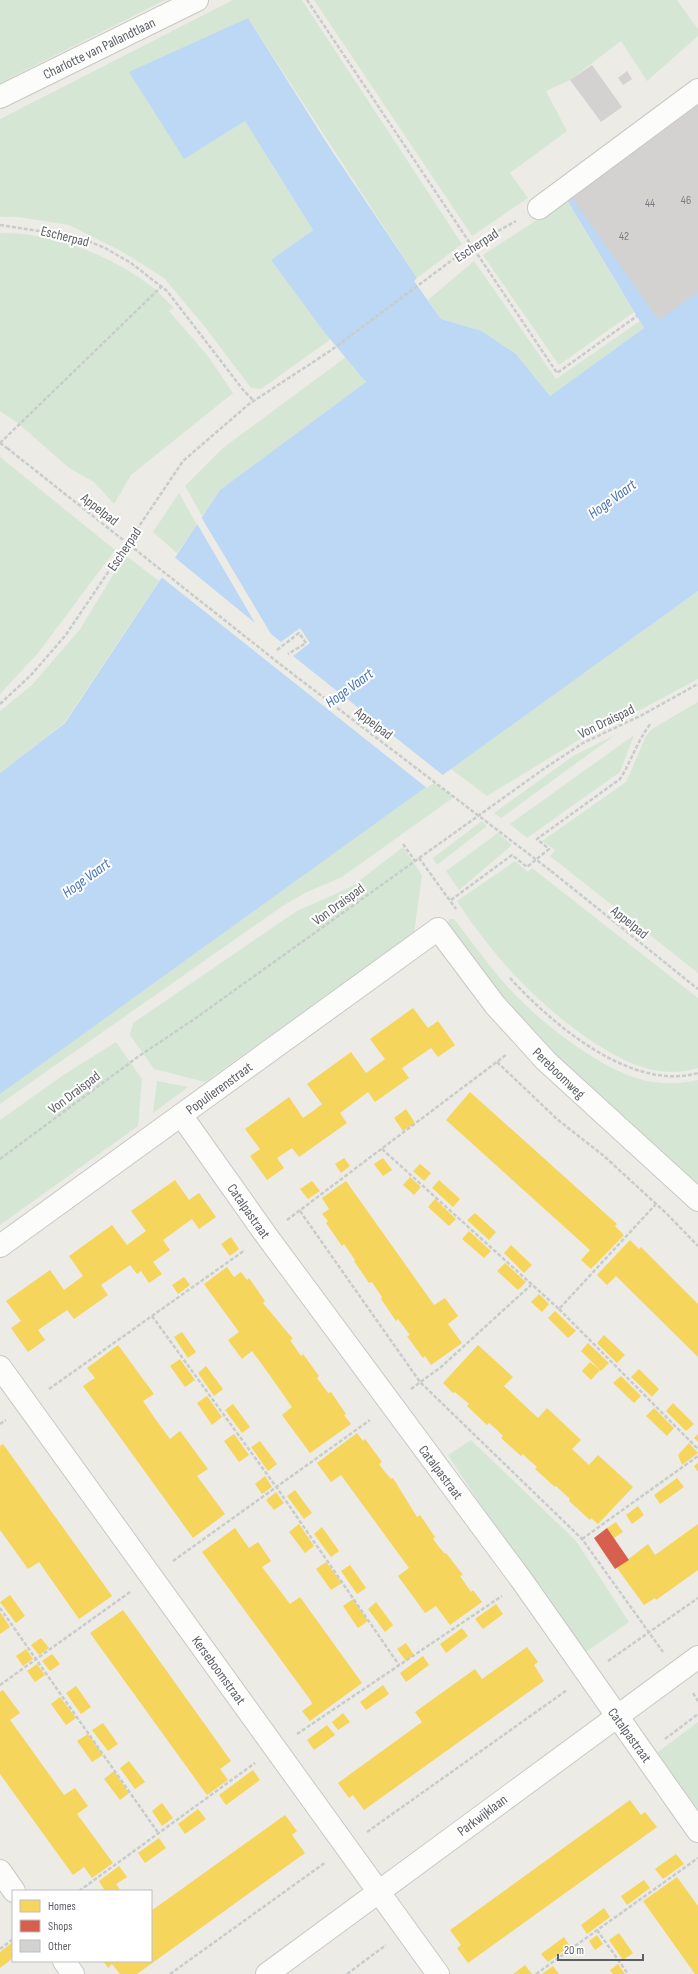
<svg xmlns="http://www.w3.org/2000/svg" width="698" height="1974" font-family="'Sofia Sans Condensed',sans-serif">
  <rect width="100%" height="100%" fill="#ecebe6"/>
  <g fill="#d5e7d4">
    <polygon points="0,0 165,0 0,83"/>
    <polygon points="233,0 302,0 462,244 417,278 248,18 245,121 313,230 271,260 331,339 261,389 251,388 205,327 164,278 121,251 69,225 18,217 0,217 0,119"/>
    <polygon points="314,0 677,0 698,29 698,36 647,81 621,41 570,80 546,91 567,131 510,173 528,198 472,236"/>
    <polygon points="567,200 634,312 559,365 483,255"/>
    <path d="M0,233C52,232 111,255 152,287C160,293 166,301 174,308L169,311L207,355L233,393L131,475L114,504L94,482L69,468L19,424L0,411Z"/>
    <polygon points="474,261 556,379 640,321 644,328 550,396 516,354 482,331 441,319 428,300"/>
    <polygon points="346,357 366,382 220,490 202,516 185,486 223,448"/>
    <polygon points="0,457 115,550 38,653 0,694"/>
    <polygon points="179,493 197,525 177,553 153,532"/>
    <polygon points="125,555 159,581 64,723 0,773 0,711 32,685 81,628"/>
    <polygon points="698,591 698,679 640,710 605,724 487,796 451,769"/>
    <polygon points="698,702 698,973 550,856 555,850 542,841 626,782 646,736 652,729"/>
    <polygon points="615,735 501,818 494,813 573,756"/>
    <polygon points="634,735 620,772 527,838 510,824"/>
    <polygon points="432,782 454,797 342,877 307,892 284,905 0,1104 0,1093"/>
    <polygon points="482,821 487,826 437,865 433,858"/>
    <polygon points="498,833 512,845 459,890 446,871"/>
    <polygon points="403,847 422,875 414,933 205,1082 154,1069 130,1035 133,1023 297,911 351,887"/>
    <path d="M515,861L528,872L532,868L698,998V1068C659,1080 626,1063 593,1042C538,1005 493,957 457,901Z"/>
    <path d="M449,919H454C472,942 488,965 507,986C538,1021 601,1071 647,1081C664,1084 681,1084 698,1080V1188L576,1077L514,1012L448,925Z"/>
    <polygon points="116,1042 142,1079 138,1126 0,1225 0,1120 65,1074"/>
    <polygon points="157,1081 188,1087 153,1113"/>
    <polygon points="471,1440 576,1541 629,1622 580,1656 448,1455"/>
    <polygon points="698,1722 698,1817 654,1755"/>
  </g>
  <polygon fill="#bcd8f5" points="248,18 328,145 417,278 414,281 441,319 482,331 516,354 550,396 644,328 567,200 698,106 698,591 0,1094 0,773 65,723 220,490 366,382 325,333 271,260 313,230 245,121 184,159 129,72"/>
  <polygon fill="#ecebe6" points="200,515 271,634 281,642 300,628 310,643 293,656 444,776 427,788 160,576 173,556 255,623 196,522"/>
  <g fill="#f6d55c">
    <polygon points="413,1008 428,1028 438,1021 455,1045 438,1057 431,1048 402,1068 409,1078 375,1102 368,1092 340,1113 347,1123 299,1157 292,1148 277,1158 284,1168 267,1180 250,1156 260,1149 245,1129 289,1097 303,1118 313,1111 322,1104 307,1084 351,1052 366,1073 385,1059 370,1039"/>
    <polygon points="470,1092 617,1224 615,1226 624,1235 591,1269 581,1260 590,1250 446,1120"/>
    <polygon points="406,1109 415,1123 403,1131 394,1118"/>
    <polygon points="344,1158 350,1166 341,1173 335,1164"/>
    <polygon points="383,1158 392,1170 383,1176 374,1164"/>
    <polygon points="420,1164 431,1173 424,1181 413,1171"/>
    <polygon points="410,1177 421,1187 414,1195 403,1185"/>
    <polygon points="175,1180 189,1200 199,1193 216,1217 199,1229 192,1219 163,1240 170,1250 153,1262 162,1274 149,1283 141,1271 137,1274 130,1265 101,1285 108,1295 74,1319 67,1310 38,1330 45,1340 28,1352 11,1328 21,1321 6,1301 50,1270 64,1290 83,1276 69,1256 112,1225 127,1245 146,1231 131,1211"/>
    <polygon points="439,1180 460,1199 453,1207 432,1188"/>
    <polygon points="312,1181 320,1191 308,1199 300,1189"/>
    <polygon points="346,1181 434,1305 445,1298 458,1316 448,1324 462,1343 431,1365 425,1356 423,1358 407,1336 410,1335 398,1319 396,1321 381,1299 382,1297 372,1282 369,1283 354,1261 355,1260 344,1244 342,1246 326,1223 328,1221 322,1214 329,1209 322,1198"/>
    <polygon points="435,1199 456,1219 449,1226 428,1207"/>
    <polygon points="475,1213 496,1232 489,1240 467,1220"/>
    <polygon points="469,1231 491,1251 484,1258 462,1239"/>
    <polygon points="231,1237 239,1249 230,1256 221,1244"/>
    <polygon points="630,1240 639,1249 641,1247 698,1304 698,1357 616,1276 607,1285 597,1275"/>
    <polygon points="511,1245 532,1265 524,1273 504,1253"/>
    <polygon points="505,1263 526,1282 518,1290 497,1271"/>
    <polygon points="227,1267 234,1277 241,1272 247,1280 249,1278 265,1301 263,1303 293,1339 290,1340 301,1356 303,1354 319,1376 317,1378 328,1393 331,1392 346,1414 344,1415 351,1424 310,1453 282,1415 292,1407 266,1370 252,1351 242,1359 228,1340 239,1332 204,1284"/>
    <polygon points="184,1277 190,1285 178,1294 172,1285"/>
    <polygon points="539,1294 549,1304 542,1312 531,1302"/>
    <polygon points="555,1311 576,1331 568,1338 548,1318"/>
    <polygon points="182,1332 196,1352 188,1358 174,1337"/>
    <polygon points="604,1335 625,1355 617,1363 597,1343"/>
    <polygon points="588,1343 609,1363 601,1371 581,1351"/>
    <polygon points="118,1345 154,1394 143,1401 156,1420 170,1439 180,1431 208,1469 197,1476 225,1514 193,1538 83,1386 95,1378 87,1368"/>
    <polygon points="478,1345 513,1377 504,1386 538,1418 547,1408 581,1440 572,1449 589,1465 598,1455 633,1487 598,1524 591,1518 590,1520 569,1501 570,1499 556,1486 555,1487 535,1469 537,1467 530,1461 523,1454 521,1456 501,1438 503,1436 496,1429 489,1423 487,1425 467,1406 469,1404 455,1392 453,1393 443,1383"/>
    <polygon points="180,1359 195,1380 185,1387 170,1366"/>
    <polygon points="590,1362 600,1370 591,1380 582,1371"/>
    <polygon points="206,1366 223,1389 214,1396 198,1373"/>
    <polygon points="639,1369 659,1389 652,1397 631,1377"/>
    <polygon points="621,1376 641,1396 634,1403 613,1383"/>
    <polygon points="207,1396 222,1417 212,1425 197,1403"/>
    <polygon points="673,1403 694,1424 686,1431 666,1411"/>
    <polygon points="233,1404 250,1427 242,1433 225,1410"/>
    <polygon points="654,1408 674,1428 667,1436 646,1416"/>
    <polygon points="357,1433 363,1441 365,1439 382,1462 379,1464 385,1472 391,1479 393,1478 417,1517 420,1515 435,1537 433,1539 439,1547 445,1554 446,1553 463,1575 460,1576 471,1592 473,1590 482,1602 450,1625 436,1606 425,1613 398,1576 409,1568 341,1475 331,1482 317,1463"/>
    <polygon points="234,1434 249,1455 239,1462 224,1441"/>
    <polygon points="698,1434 698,1442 694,1438"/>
    <polygon points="260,1441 277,1464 268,1471 251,1447"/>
    <polygon points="689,1443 698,1453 682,1465 678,1455"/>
    <polygon points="3,1444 112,1596 79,1619 39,1562 28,1569 0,1530 0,1446"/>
    <polygon points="698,1463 698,1472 694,1466"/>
    <polygon points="265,1476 272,1487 262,1494 255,1484"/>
    <polygon points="677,1478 684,1487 660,1504 654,1495"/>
    <polygon points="295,1490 312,1513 304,1519 287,1496"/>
    <polygon points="276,1492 284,1503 274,1510 266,1500"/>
    <polygon points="638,1506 644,1515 632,1524 626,1515"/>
    <polygon points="616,1522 623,1532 614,1538 607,1528"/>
    <polygon points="299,1524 314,1546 305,1553 289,1532"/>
    <polygon points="698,1524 698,1570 656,1600 655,1598 644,1605 617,1568 648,1544 655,1555"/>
    <polygon points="322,1527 339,1551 331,1557 314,1534"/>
    <polygon points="235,1528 249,1548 258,1542 271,1561 262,1567 290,1604 300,1597 362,1683 310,1721 302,1711 312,1704 311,1701 202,1552"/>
    <polygon points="326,1562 342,1583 331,1590 316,1569"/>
    <polygon points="350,1565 366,1588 357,1594 341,1571"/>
    <polygon points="10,1595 25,1616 16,1623 0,1602"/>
    <polygon points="353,1599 368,1621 358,1628 343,1606"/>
    <polygon points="376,1602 393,1625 385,1632 368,1609"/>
    <polygon points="496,1604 503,1614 483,1629 475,1619"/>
    <polygon points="123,1610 231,1761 220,1769 228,1780 207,1795 90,1633"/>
    <polygon points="0,1612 10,1627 0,1634"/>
    <polygon points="462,1628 468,1636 446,1653 440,1644"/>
    <polygon points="41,1638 49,1648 39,1655 31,1645"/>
    <polygon points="406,1643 414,1655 406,1661 397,1649"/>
    <polygon points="527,1647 538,1662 534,1665 544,1681 364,1810 353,1795 349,1798 338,1783 422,1722 415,1712 475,1669 482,1679"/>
    <polygon points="26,1649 33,1659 23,1666 16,1656"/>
    <polygon points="52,1654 60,1664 50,1671 42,1661"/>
    <polygon points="423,1656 429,1665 406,1682 400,1673"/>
    <polygon points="37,1664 45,1675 35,1682 27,1671"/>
    <polygon points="383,1685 389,1694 366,1710 360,1702"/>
    <polygon points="76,1686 91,1707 81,1714 66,1693"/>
    <polygon points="3,1690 20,1713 10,1720 64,1795 75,1788 88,1806 77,1814 113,1863 92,1878 84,1867 73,1875 0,1774 0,1692"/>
    <polygon points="60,1697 76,1718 66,1725 51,1704"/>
    <polygon points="343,1713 350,1722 338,1730 332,1722"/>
    <polygon points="103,1723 118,1744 108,1751 92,1730"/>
    <polygon points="327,1725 335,1735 314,1750 307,1740"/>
    <polygon points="88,1734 103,1755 92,1762 77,1741"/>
    <polygon points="129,1761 145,1782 135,1789 120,1768"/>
    <polygon points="253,1770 260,1780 226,1805 219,1795"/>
    <polygon points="114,1771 129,1793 120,1800 104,1779"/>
    <polygon points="630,1800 641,1815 645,1812 657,1827 468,1963 457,1948 461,1945 450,1930"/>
    <polygon points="162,1803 173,1818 162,1826 152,1811"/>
    <polygon points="198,1809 206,1819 185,1834 178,1824"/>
    <polygon points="285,1815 297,1831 292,1835 305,1853 137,1974 120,1974 112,1964 108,1968 103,1961 151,1961 151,1911"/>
    <polygon points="159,1838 166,1848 145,1863 138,1853"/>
    <polygon points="676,1854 684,1864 663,1879 655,1869"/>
    <polygon points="119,1866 127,1877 116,1884 121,1891 105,1891 99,1881"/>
    <polygon points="677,1877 698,1906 698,1974 695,1974 643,1901"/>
    <polygon points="644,1880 650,1888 627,1905 621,1896"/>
    <polygon points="604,1908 610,1917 587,1934 581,1925"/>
    <polygon points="619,1933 633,1953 623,1960 609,1940"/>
    <polygon points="597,1935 603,1944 595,1950 589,1941"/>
    <polygon points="564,1937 570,1946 548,1962 541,1954"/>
    <polygon points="13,1942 13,1958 0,1968 0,1952"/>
    <polygon points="618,1964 625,1974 613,1974 610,1970"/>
    <polygon points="525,1965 532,1974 513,1974"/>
    <polygon points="553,1966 559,1974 542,1974"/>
  </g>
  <polygon fill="#d6604d" points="607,1528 629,1560 615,1569 594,1538"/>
  <g fill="#d3d2d0">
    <polygon points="592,65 622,107 601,122 570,80"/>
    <polygon points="627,71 632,79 623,85 618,78"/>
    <polygon points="698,101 698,292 659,320 569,194"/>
  </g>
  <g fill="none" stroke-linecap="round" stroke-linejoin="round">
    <g stroke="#c8c8c7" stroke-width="24">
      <g id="street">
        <polyline points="0,97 197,0"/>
        <polyline points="539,208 698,90"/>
        <polyline points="181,1115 266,1235 523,1582 698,1831"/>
        <polyline points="0,1246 438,929 495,1005 546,1061 698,1200"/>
        <polyline points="0,1367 438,1974"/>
        <polyline points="0,1871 14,1891"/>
        <polyline points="64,1961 73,1974"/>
      </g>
    </g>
    <g stroke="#c9c9c8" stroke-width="24">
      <polyline id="secondary" points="267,1974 698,1657"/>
    </g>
    <g stroke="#c8ccca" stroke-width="2.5" stroke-dasharray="4 2" stroke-linecap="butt">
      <polyline points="307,0 557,373 637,316"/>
      <polyline points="0,225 78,237 105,248 131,263 167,291 244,391 254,401"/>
      <polyline points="0,443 161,287"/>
      <polyline points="0,443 7,448"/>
      <polyline points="277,650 299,633 306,643 288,654"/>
      <polyline points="0,704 31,675 65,636 183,461 249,404 330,351 471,246 516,221"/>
      <polyline points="403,844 415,861"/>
      <polyline points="419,858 456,909"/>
      <polyline points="551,871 698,989"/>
      <path d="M451,900L512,855L527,867L549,849L537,839L620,779C632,760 637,741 651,723"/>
      <path d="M510,978C552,1024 631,1092 698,1073"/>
      <polyline points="497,1062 558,1120 604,1156 667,1214 698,1246"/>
      <polyline points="382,1149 559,1309 656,1204"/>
      <polyline points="0,1159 139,1056 193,1020 545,768 583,743 642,715 698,684"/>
      <polyline points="300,1211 420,1382 582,1539 663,1652"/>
      <polyline points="287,1220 506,1055"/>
      <polyline points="559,1309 698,1449"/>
      <polyline points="152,1316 277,1488 399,1665"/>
      <polyline points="49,1389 245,1250"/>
      <polyline points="411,1389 441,1367 531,1285"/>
      <polyline points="0,1424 6,1420"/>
      <polyline points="582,1539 698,1456"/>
      <polyline points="173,1561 370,1420"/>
      <polyline points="0,1608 159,1834"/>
      <polyline points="608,1661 698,1598"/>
      <polyline points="0,1685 130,1592"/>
      <polyline points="693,1693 698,1701"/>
      <polyline points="297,1734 502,1596"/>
      <polyline points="665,1739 698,1714"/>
      <polyline points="367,1832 567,1690"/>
      <polyline points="79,1891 255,1763"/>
      <polyline points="597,1930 628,1974"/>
      <polyline points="0,1949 13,1939"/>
      <polyline points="170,1974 326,1862"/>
      <polyline points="347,1974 386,1945"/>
      <polyline points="536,1974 698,1858"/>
    </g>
    <use href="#street" stroke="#fcfcfb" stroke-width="22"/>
    <use href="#secondary" stroke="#fcfcfb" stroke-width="22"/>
    <polyline stroke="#c8ccca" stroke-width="2.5" stroke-dasharray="4 2" stroke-linecap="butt" points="7,448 285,668 551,871"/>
  </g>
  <g text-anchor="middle" stroke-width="4" stroke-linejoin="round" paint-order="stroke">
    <g font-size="12" fill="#7b7d80">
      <text x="686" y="204">46</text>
      <text x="650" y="207">44</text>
      <text x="624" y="240">42</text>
    </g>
    <g font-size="14" fill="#5c5f64" stroke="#fff">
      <text transform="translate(99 48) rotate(-26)" y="5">Charlotte van Pallandtlaan</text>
      <text transform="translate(65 236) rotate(14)" y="5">Escherpad</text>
      <text transform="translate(476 245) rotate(-33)" y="5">Escherpad</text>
      <text transform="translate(100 509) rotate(38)" y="5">Appelpad</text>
      <text transform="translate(124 549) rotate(-56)" y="5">Escherpad</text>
      <text transform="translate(606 721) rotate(-26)" y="5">Von Draispad</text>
      <text transform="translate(374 723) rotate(37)" y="5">Appelpad</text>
      <text transform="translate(338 904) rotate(-36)" y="5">Von Draispad</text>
      <text transform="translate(630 922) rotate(39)" y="5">Appelpad</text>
      <text transform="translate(559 1073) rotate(44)" y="5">Pereboomweg</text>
      <text transform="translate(219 1088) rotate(-36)" y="5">Populierenstraat</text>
      <text transform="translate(74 1092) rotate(-37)" y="5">Von Draispad</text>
      <text transform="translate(249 1211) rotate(55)" y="5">Catalpastraat</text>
      <text transform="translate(441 1472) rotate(53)" y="5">Catalpastraat</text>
      <text transform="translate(219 1670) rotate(54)" y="5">Kerseboomstraat</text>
      <text transform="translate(630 1735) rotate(54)" y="5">Catalpastraat</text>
      <text transform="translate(482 1815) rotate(-37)" y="5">Parkwijklaan</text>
    </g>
    <g font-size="15" font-style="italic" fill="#4874b5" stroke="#fff">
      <text transform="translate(612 499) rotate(-36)" y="5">Hoge Vaart</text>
      <text transform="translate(349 688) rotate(-36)" y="5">Hoge Vaart</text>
      <text transform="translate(86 878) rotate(-36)" y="5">Hoge Vaart</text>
    </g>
  </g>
  <rect x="12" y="1890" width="140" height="72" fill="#ffffff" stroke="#bebfc1"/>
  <rect x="20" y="1900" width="20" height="12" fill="#f6d55c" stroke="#bebfc1"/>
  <text x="48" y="1910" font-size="12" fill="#5c5f64">Homes</text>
  <rect x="20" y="1920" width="20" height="12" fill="#d6604d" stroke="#bebfc1"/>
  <text x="48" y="1930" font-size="12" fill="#5c5f64">Shops</text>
  <rect x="20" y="1940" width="20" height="12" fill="#d3d2d0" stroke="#bebfc1"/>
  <text x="48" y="1950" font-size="12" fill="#5c5f64">Other</text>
  <path d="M558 1954v6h85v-6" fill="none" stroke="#5c5f64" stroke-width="2"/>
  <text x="564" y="1954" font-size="12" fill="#5c5f64" stroke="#ffffff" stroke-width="3" paint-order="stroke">20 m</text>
</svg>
